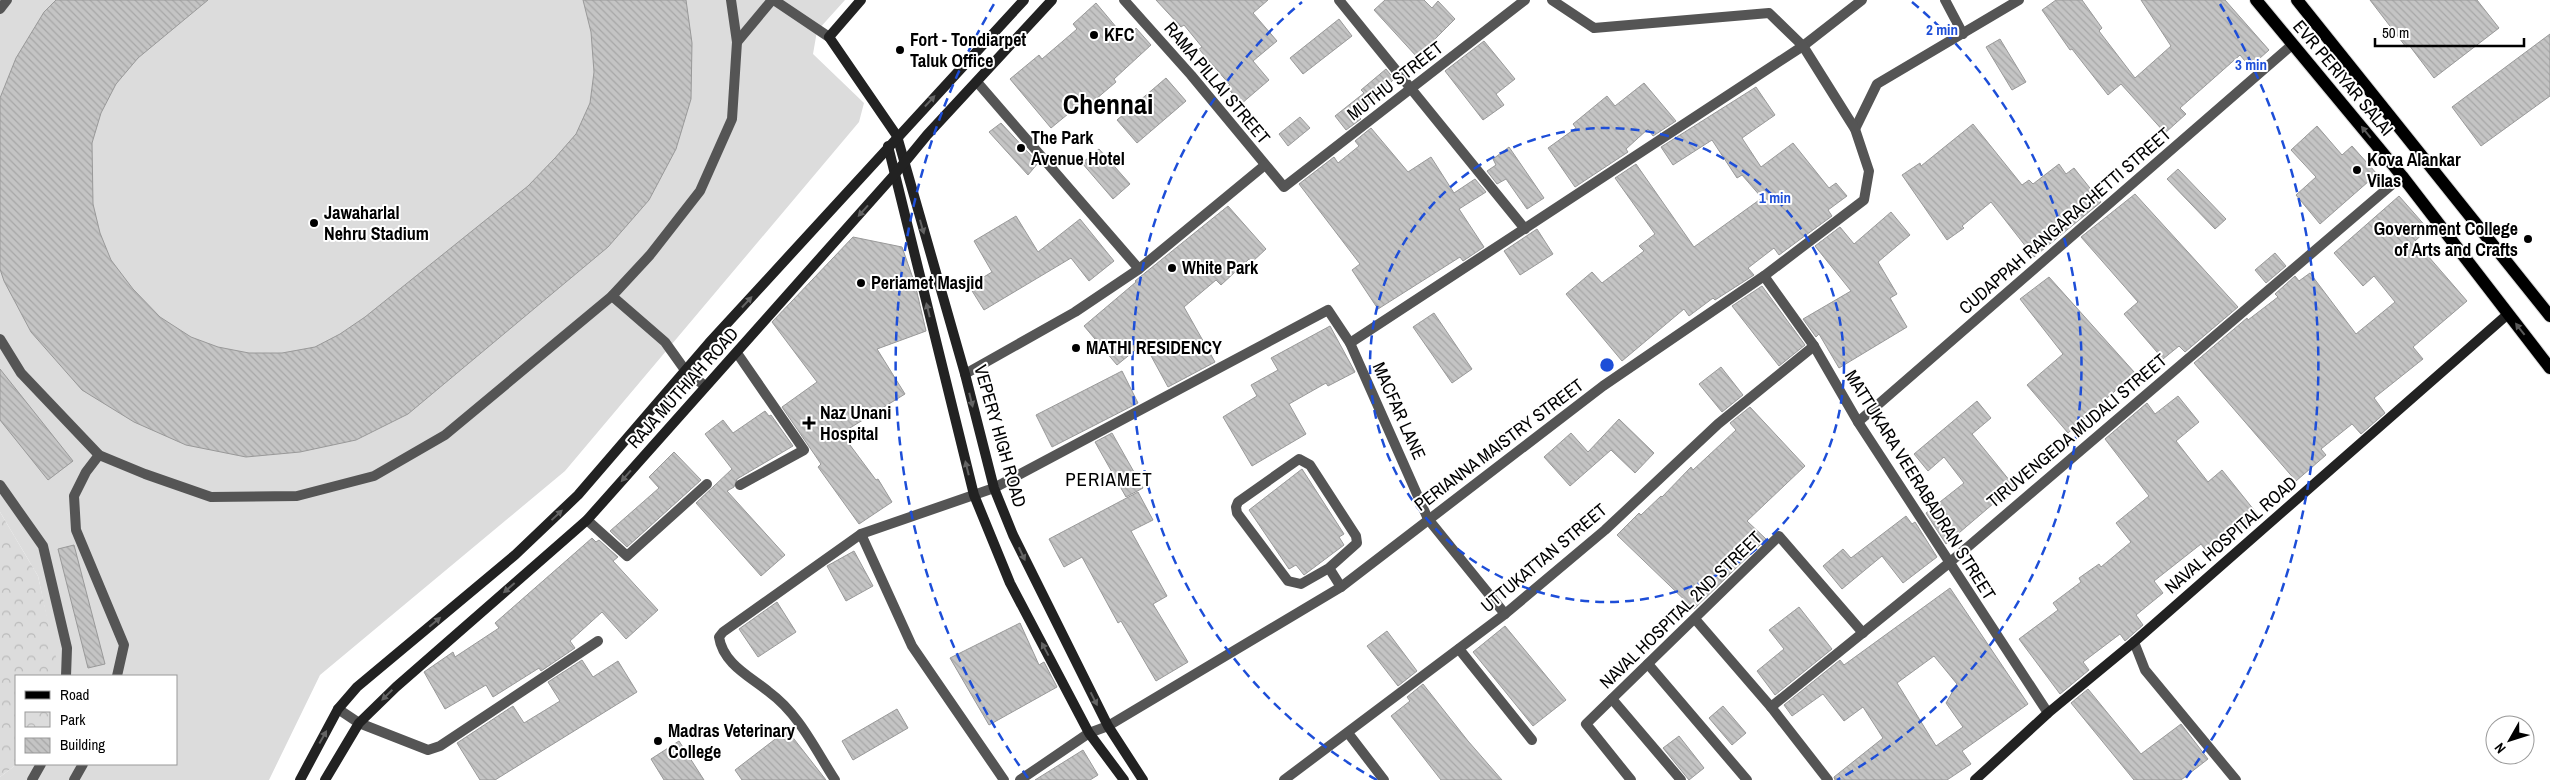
<svg xmlns="http://www.w3.org/2000/svg" width="2550" height="780" font-family="'Archivo Narrow',sans-serif">
  <defs>
    <pattern id="park-crowns" width="20" height="18" patternUnits="userSpaceOnUse" patternTransform="scale(1.25)"><rect width="20" height="18" fill="#dcdcdc"/><path d="M2 6a3 3 0 1 1 6 0M12 15a3 3 0 1 1 6 0" fill="none" stroke="#bbb"/></pattern>
    <pattern id="building-back-hatch" width="6" height="6" patternUnits="userSpaceOnUse" patternTransform="scale(1.25)"><rect width="6" height="6" fill="#c4c4c4"/><path d="M-1 5l2 2M0 0l6 6M5-1l2 2" fill="none" stroke="#a7a7a7"/></pattern>
  </defs>
  <rect width="100%" height="100%" fill="#fff"/>
  <polygon fill="#dcdcdc" points="0,0 845,0 817,31 813,54 864,103 859,122 565,471 320,675 269,780 0,780 0,777 17,764 176,764 176,676 59,676 38,576 0,512"/>
  <polygon fill="url(#park-crowns)" points="0,512 38,576 60,675 16,676 17,764 0,777"/>
  <g fill="url(#building-back-hatch)" stroke="#999" fill-rule="evenodd">
    <polygon points="56,0 208,0 138,58 116,84 101,113 92,143 93,204 100,233 111,260 133,289 160,317 191,337 218,347 249,353 282,353 315,347 340,334 365,317 528,186 555,158 576,134 590,103 594,72 591,32 583,0 686,0 692,43 691,99 676,149 649,200 608,247 408,414 356,440 300,452 246,457 186,445 134,422 82,390 31,332 4,281 0,269 0,98 16,58 44,12"/>
    <polygon points="1156,0 1268,0 1253,13 1277,41 1253,61 1269,80 1241,104 1227,87 1230,85 1199,49 1202,47 1184,25 1181,27"/>
    <polygon points="1385,0 1424,0 1432,8 1438,1 1455,19 1417,57 1374,10"/>
    <polygon points="2056,0 2082,0 2102,28 2099,31 2135,78 2171,46 2141,0 2225,0 2269,50 2250,67 2240,55 2180,108 2186,114 2165,133 2121,84 2108,95 2072,49 2070,50 2042,10"/>
    <polygon points="2370,0 2477,0 2499,28 2434,78 2409,45 2406,47"/>
    <polygon points="1096,3 1127,40 1136,28 1151,45 1114,79 1116,82 1089,105 1085,100 1051,128 1010,79 1039,55 1042,59 1077,29 1073,24"/>
    <polygon points="1339,19 1352,36 1303,74 1290,58"/>
    <polygon points="2550,34 2550,96 2481,146 2452,107"/>
    <polygon points="2000,39 2026,82 2012,90 1986,47"/>
    <polygon points="1484,41 1515,79 1496,94 1504,105 1483,120 1445,71"/>
    <polygon points="1386,69 1394,79 1358,116 1361,119 1346,130 1335,116 1364,93 1361,90"/>
    <polygon points="1166,78 1186,101 1137,143 1117,120"/>
    <polygon points="1644,83 1676,121 1653,136 1648,129 1626,149 1628,152 1575,187 1548,148 1576,128 1573,124 1607,96 1615,106"/>
    <polygon points="1756,87 1775,115 1742,138 1761,167 1793,143 1829,188 1836,183 1847,196 1828,210 1832,216 1806,235 1779,255 1774,248 1748,268 1754,275 1715,300 1713,298 1689,316 1684,309 1622,361 1566,294 1592,272 1602,283 1644,251 1639,246 1655,234 1615,178 1636,164 1694,247 1762,198 1742,175 1737,178 1712,140 1673,165 1661,147"/>
    <polygon points="1300,117 1310,128 1288,146 1279,134"/>
    <polygon points="1001,123 1038,163 1028,175 989,132"/>
    <polygon points="1973,124 2022,185 2029,180 2033,184 2059,164 2066,174 2074,168 2101,202 2034,257 1991,202 1962,226 1964,228 1947,240 1902,175 1920,163 1921,166"/>
    <polygon points="2317,126 2342,155 2352,146 2377,174 2320,224 2296,195 2316,177 2291,150"/>
    <polygon points="1371,128 1408,172 1431,157 1454,193 1475,179 1486,192 1459,209 1484,247 1463,261 1460,257 1378,309 1352,270 1360,264 1299,184 1334,157 1338,163 1359,146 1355,141"/>
    <polygon points="1509,147 1544,198 1527,209 1506,179 1497,184 1487,171 1496,165 1493,159"/>
    <polygon points="1099,149 1130,184 1113,199 1082,163"/>
    <polygon points="2178,169 2226,219 2215,229 2167,179"/>
    <polygon points="2135,194 2238,307 2185,352 2179,346 2163,359 2124,314 2138,302 2081,237"/>
    <polygon points="2399,196 2428,229 2415,241 2467,301 2413,347 2423,359 2374,398 2385,413 2361,434 2352,424 2321,449 2326,455 2296,481 2194,363 2247,318 2248,320 2278,297 2275,294 2295,276 2299,281 2310,273 2356,334 2395,302 2374,276 2363,286 2334,253"/>
    <polygon points="1228,206 1266,249 1252,262 1249,259 1221,285 1216,280 1184,307 1215,362 1168,387 1144,343 1117,365 1084,326 1136,282 1135,281"/>
    <polygon points="1891,212 1910,235 1878,262 1897,294 1890,298 1907,327 1839,368 1819,334 1816,337 1803,319 1851,291 1815,246 1840,227 1854,244"/>
    <polygon points="1016,216 1038,252 1080,219 1114,261 1089,281 1071,258 984,310 969,286 992,272 974,241"/>
    <polygon points="1537,229 1553,254 1520,275 1504,251"/>
    <polygon points="853,237 902,247 915,284 926,331 877,349 905,394 845,431 847,435 844,437 876,480 878,479 892,502 859,524 818,467 821,464 782,407 817,382 772,322"/>
    <polygon points="2275,253 2286,266 2266,283 2255,270"/>
    <polygon points="2049,277 2135,373 2068,433 2027,385 2063,354 2020,299"/>
    <polygon points="1762,286 1805,345 1779,366 1732,306"/>
    <polygon points="1434,313 1472,369 1452,383 1413,327"/>
    <polygon points="1330,326 1355,372 1328,386 1326,383 1289,404 1306,434 1252,466 1223,417 1257,396 1251,385 1278,370 1271,358"/>
    <polygon points="1721,367 1743,395 1722,412 1699,384"/>
    <polygon points="0,369 73,461 48,480 0,420"/>
    <polygon points="1122,371 1138,403 1052,447 1036,415"/>
    <polygon points="2178,396 2199,422 2176,441 2208,482 2222,470 2258,515 2207,552 2201,544 2154,581 2163,593 2136,615 2143,625 2125,641 2120,634 2083,662 2089,670 2060,694 2019,639 2058,610 2053,603 2081,582 2079,578 2099,564 2101,567 2131,542 2116,523 2149,496 2105,439 2147,403 2155,414"/>
    <polygon points="1977,401 1991,418 1972,434 2014,486 1946,544 1926,513 1964,483 1944,457 1928,471 1914,454"/>
    <polygon points="1750,407 1805,466 1747,521 1766,539 1694,609 1617,535 1639,513 1641,515 1661,496 1662,497 1691,467 1693,470 1736,430 1730,423"/>
    <polygon points="765,411 769,416 771,415 793,446 737,479 734,487 727,491 785,555 761,576 696,503 732,469 705,434 723,420 733,433"/>
    <polygon points="1619,419 1654,453 1635,473 1611,450 1570,486 1544,457 1571,433 1588,452"/>
    <polygon points="1112,433 1143,488 1126,497 1095,442"/>
    <polygon points="674,452 701,480 627,547 610,531 659,488 649,477"/>
    <polygon points="1302,469 1344,534 1339,537 1344,545 1304,575 1296,565 1289,569 1249,510"/>
    <polygon points="1138,492 1153,520 1131,531 1167,596 1153,604 1188,662 1156,681 1121,621 1118,623 1082,557 1064,567 1049,539"/>
    <polygon points="1906,516 1912,524 1915,522 1937,557 1903,583 1882,556 1842,589 1823,566 1843,549 1851,558"/>
    <polygon points="592,538 596,542 599,540 618,557 613,561 658,610 626,639 602,612 570,641 575,648 541,671 539,668 493,697 486,685 445,709 424,672 453,652 455,657 499,628 495,623"/>
    <polygon points="74,545 105,664 88,668 58,549"/>
    <polygon points="854,551 873,586 846,601 827,566"/>
    <path d="M1950,588L2028,704L1962,751L1971,764L1947,780H1835L1834,777L1883,738L1863,707L1844,721L1823,694L1792,716L1784,705L1840,660L1844,665ZM1934,656L1957,684L1946,703L1963,727L1936,746L1897,683Z"/>
    <polygon points="777,602 796,632 758,657 739,629"/>
    <polygon points="1799,607 1832,649 1775,695 1757,671 1784,649 1769,630"/>
    <polygon points="1020,623 1039,665 1044,662 1057,687 989,725 950,658"/>
    <polygon points="1505,626 1566,700 1533,726 1473,652"/>
    <polygon points="1387,631 1417,671 1398,686 1367,646"/>
    <polygon points="582,660 593,677 618,661 637,692 495,780 480,780 457,743 513,706 524,723 560,701 548,682"/>
    <polygon points="1423,684 1468,741 1502,780 1441,780 1391,716 1410,701 1407,697"/>
    <polygon points="2088,689 2141,754 2181,724 2208,759 2181,780 2134,780 2071,703"/>
    <polygon points="1723,706 1746,733 1732,745 1709,718"/>
    <polygon points="897,709 908,728 853,760 842,741"/>
    <polygon points="787,730 826,780 742,780 735,770"/>
    <polygon points="1679,736 1704,768 1689,780 1663,748"/>
    <polygon points="679,741 704,780 664,780 651,759"/>
    <polygon points="1083,750 1098,775 1090,780 1035,780"/>
  </g>
  <g fill="none" stroke-linecap="round" stroke-linejoin="round">
    <g stroke="#dbdbdb" stroke-width="14">
      <g id="primary">
        <polyline points="2256,0 2402,176 2550,368"/>
        <polyline points="2297,0 2550,316"/>
      </g>
    </g>
    <g stroke="#555" stroke-width="10">
      <polyline points="774,0 829,37"/>
      <polyline points="0,9 7,0"/>
      <polyline points="737,42 772,0"/>
      <polyline points="612,296 665,342 685,370 705,386"/>
      <polyline points="0,339 21,373 99,455 145,474 211,497 297,496 374,476 445,435 612,296 650,255 700,191 732,119 737,42 731,0"/>
      <polyline points="99,455 86,472 74,496 76,530 124,645 117,676"/>
      <polyline points="0,485 43,546 67,648 66,676"/>
      <polyline points="1329,568 1357,543 1356,536 1310,465 1299,459 1238,502 1236,507 1237,513 1288,581 1301,584 1329,568 1341,587"/>
      <polyline points="359,723 428,750 440,746 598,641"/>
      <polyline points="32,780 41,764"/>
      <polyline points="74,780 83,764"/>
    </g>
    <g stroke="#555" stroke-width="10">
      <polyline points="1124,0 1191,75 1284,187 1525,0"/>
      <polyline points="1339,0 1525,229"/>
      <polyline points="1945,0 1963,34"/>
      <polyline points="977,82 1139,269"/>
      <polyline points="1855,129 1877,84 2019,0"/>
      <polyline points="1764,276 1814,346 1858,422 2048,713"/>
      <polyline points="1350,343 1803,46 1862,0"/>
      <polyline points="737,353 804,450 740,485"/>
      <polyline points="965,374 1075,312 1139,269 1265,165"/>
      <polyline points="1858,422 2293,44"/>
      <polyline points="587,520 627,556 707,484"/>
      <polyline points="861,534 912,646 1004,780"/>
      <polyline points="1695,619 1771,707 1828,780"/>
      <polyline points="2134,642 2145,670 2236,780"/>
      <polyline points="1459,649 1532,740"/>
      <polyline points="1648,664 1747,780"/>
      <polyline points="1612,699 1681,780"/>
      <polyline points="1771,707 1949,563 2402,176"/>
      <polyline points="338,709 359,723"/>
      <polyline points="1348,733 1384,780"/>
      <path d="M835,780C815,749 799,714 769,692C751,677 723,664 719,637L723,632L861,534L994,488L1328,310L1350,343L1428,519L1505,614"/>
      <polyline points="1020,780 1089,733 1108,726 1341,587 1603,386 1764,276 1864,200 1869,171 1855,129 1803,46 1769,13 1594,28 1552,0"/>
      <polyline points="1284,780 1505,614 1605,530 1718,424 1814,346"/>
      <polyline points="1631,780 1586,724 1779,536 1863,633"/>
    </g>
    <g stroke="#222" stroke-width="10">
      <polyline points="861,0 829,37 897,136 965,374 994,488 1013,535 1108,726 1143,780"/>
      <polyline points="888,146 974,495 1010,583 1089,733 1124,780"/>
      <polyline points="300,780 338,709 357,687 515,555 578,495 709,343 1024,0"/>
      <polyline points="325,780 359,723 396,687 587,520 895,174 927,135 1052,0"/>
      <polyline points="1975,780 2048,713 2134,642 2508,314"/>
    </g>
    <use href="#primary" stroke="#000" stroke-width="12"/>
  </g>
  <defs><path id="oneway-solid" d="M-6-.8H1V-3.2L6.5 0L1 3.2V.8H-6Z" transform="scale(1.25)"/></defs>
  <g fill="#646464">
    <use href="#oneway-solid" transform="translate(930 101) rotate(-47)"/>
    <use href="#oneway-solid" transform="translate(863 211) rotate(132)"/>
    <use href="#oneway-solid" transform="translate(922 227) rotate(74)"/>
    <use href="#oneway-solid" transform="translate(747 302) rotate(-47)"/>
    <use href="#oneway-solid" transform="translate(928 310) rotate(-104)"/>
    <use href="#oneway-solid" transform="translate(971 400) rotate(76)"/>
    <use href="#oneway-solid" transform="translate(967 468) rotate(-104)"/>
    <use href="#oneway-solid" transform="translate(626 476) rotate(131)"/>
    <use href="#oneway-solid" transform="translate(557 515) rotate(-43)"/>
    <use href="#oneway-solid" transform="translate(1022 554) rotate(65)"/>
    <use href="#oneway-solid" transform="translate(509 588) rotate(139)"/>
    <use href="#oneway-solid" transform="translate(435 622) rotate(-40)"/>
    <use href="#oneway-solid" transform="translate(1045 649) rotate(-118)"/>
    <use href="#oneway-solid" transform="translate(387 695) rotate(136)"/>
    <use href="#oneway-solid" transform="translate(1094 699) rotate(63)"/>
    <use href="#oneway-solid" transform="translate(323 737) rotate(-61)"/>
  </g>
  <g fill="#595959">
    <use href="#oneway-solid" transform="translate(2366 132) rotate(-129)"/>
    <use href="#oneway-solid" transform="translate(2520 329) rotate(-128)"/>
  </g>
  <g fill="none" stroke="#1d4ed8" stroke-width="2.5" stroke-dasharray="9 6">
    <circle cx="1607" cy="365" r="237"/>
    <path d="M1377 780A474 474 0 0 1 1302 2M1912 2A474 474 0 0 1 1837 780"/>
    <path d="M1028 778A711 711 0 0 1 994 4M2220 4A711 711 0 0 1 2186 778"/>
  </g>
  <g fill="#000" stroke="#fff" stroke-width="2">
    <circle cx="1094" cy="35" r="5"/>
    <circle cx="900" cy="50" r="5"/>
    <circle cx="1021" cy="148" r="5"/>
    <circle cx="2357" cy="170" r="5"/>
    <circle cx="314" cy="223" r="5"/>
    <circle cx="2528" cy="239" r="5"/>
    <circle cx="1172" cy="268" r="5"/>
    <circle cx="861" cy="283" r="5"/>
    <circle cx="1076" cy="348" r="5"/>
    <path d="M806.5 415.5h5v5h5v5h-5v5h-5v-5h-5v-5h5z"/>
    <circle cx="658" cy="741" r="5"/>
  </g>
  <g text-anchor="middle" stroke-width="4" stroke-linejoin="round" paint-order="stroke">
    <g font-size="18" font-weight="bold" fill="#000" stroke="#fff" text-anchor="start">
      <text x="1104" y="41">KFC</text>
      <text x="910" y="46">Fort - Tondiarpet<tspan x="910" dy="21">Taluk Office</tspan></text>
      <text x="1031" y="144">The Park<tspan x="1031" dy="21">Avenue Hotel</tspan></text>
      <text x="2367" y="166">Kova Alankar<tspan x="2367" dy="21">Vilas</tspan></text>
      <text x="324" y="219">Jawaharlal<tspan x="324" dy="21">Nehru Stadium</tspan></text>
      <text x="2518" y="235" text-anchor="end">Government College<tspan x="2518" dy="21">of Arts and Crafts</tspan></text>
      <text x="1182" y="274">White Park</text>
      <text x="871" y="289">Periamet Masjid</text>
      <text x="1086" y="354">MATHI RESIDENCY</text>
      <text x="820" y="419">Naz Unani<tspan x="820" dy="21">Hospital</tspan></text>
      <text x="668" y="737">Madras Veterinary<tspan x="668" dy="21">College</tspan></text>
    </g>
    <g font-size="18" fill="#000" stroke="#fff">
      <text transform="translate(2343 78) rotate(50)" y="6">EVR PERIYAR SALAI</text>
      <text transform="translate(1395 81) rotate(-38)" y="6">MUTHU STREET</text>
      <text transform="translate(1217 83) rotate(50)" y="6">RAMA PILLAI STREET</text>
      <text transform="translate(2065 221) rotate(-41)" y="6">CUDAPPAH RANGARACHETTI STREET</text>
      <text transform="translate(683 388) rotate(-48)" y="6">RAJA MUTHIAH ROAD</text>
      <text transform="translate(1399 411) rotate(66)" y="6">MACFAR LANE</text>
      <text transform="translate(2077 431) rotate(-40)" y="6">TIRUVENGEDA MUDALI STREET</text>
      <text transform="translate(1000 436) rotate(74)" y="6">VEPERY HIGH ROAD</text>
      <text transform="translate(1499 445) rotate(-37)" y="6">PERIANNA MAISTRY STREET</text>
      <text transform="translate(1920 485) rotate(58)" y="6">MATTUKARA VEERABADRAN STREET</text>
      <text transform="translate(2231 535) rotate(-41)" y="6">NAVAL HOSPITAL ROAD</text>
      <text transform="translate(1544 558) rotate(-40)" y="6">UTTUKATTAN STREET</text>
      <text transform="translate(1681 610) rotate(-44)" y="6">NAVAL HOSPITAL 2ND STREET</text>
    </g>
    <g font-size="19" letter-spacing="1" fill="#000" stroke="#fff">
      <text x="1109" y="486">PERIAMET</text>
    </g>
    <g font-size="28" font-weight="bold" fill="#000" stroke="#fff">
      <text x="1108" y="114">Chennai</text>
    </g>
  </g>
  <circle cx="1607" cy="365" r="8" fill="#1d4ed8" stroke="#fff" stroke-width="2.5"/>
  <g font-size="15" text-anchor="middle" font-weight="bold" fill="#1d4ed8" stroke="#fff" stroke-width="4" stroke-linejoin="round" paint-order="stroke">
    <text x="1942" y="35">2 min</text>
    <text x="2251" y="70">3 min</text>
    <text x="1775" y="203">1 min</text>
  </g>
  <rect x="15" y="675" width="162" height="90" fill="#ffffff" stroke="#999999"/>
  <rect x="25" y="691" width="25" height="8" fill="#000000" stroke="#999999"/>
  <text x="60" y="700" font-size="15" fill="#000000">Road</text>
  <rect x="25" y="712" width="25" height="15" fill="url(#park-crowns)" stroke="#999999"/>
  <text x="60" y="725" font-size="15" fill="#000000">Park</text>
  <rect x="25" y="738" width="25" height="15" fill="url(#building-back-hatch)" stroke="#999999"/>
  <text x="60" y="750" font-size="15" fill="#000000">Building</text>
  <g transform="translate(2510 740) rotate(231)"><circle r="24" fill="#ffffff" stroke="#999999"/>
  <path d="M0-4L9 19L0 12L-9 19Z" fill="#000000"/>
  <text y="-8" font-size="14" font-weight="bold" text-anchor="middle" fill="#000000">N</text>
  </g>
  <path d="M2375 38v8h149v-8" fill="none" stroke="#000000" stroke-width="2.5"/>
  <text x="2382" y="38" font-size="15" fill="#000000" stroke="#ffffff" stroke-width="4" paint-order="stroke">50 m</text>
</svg>
